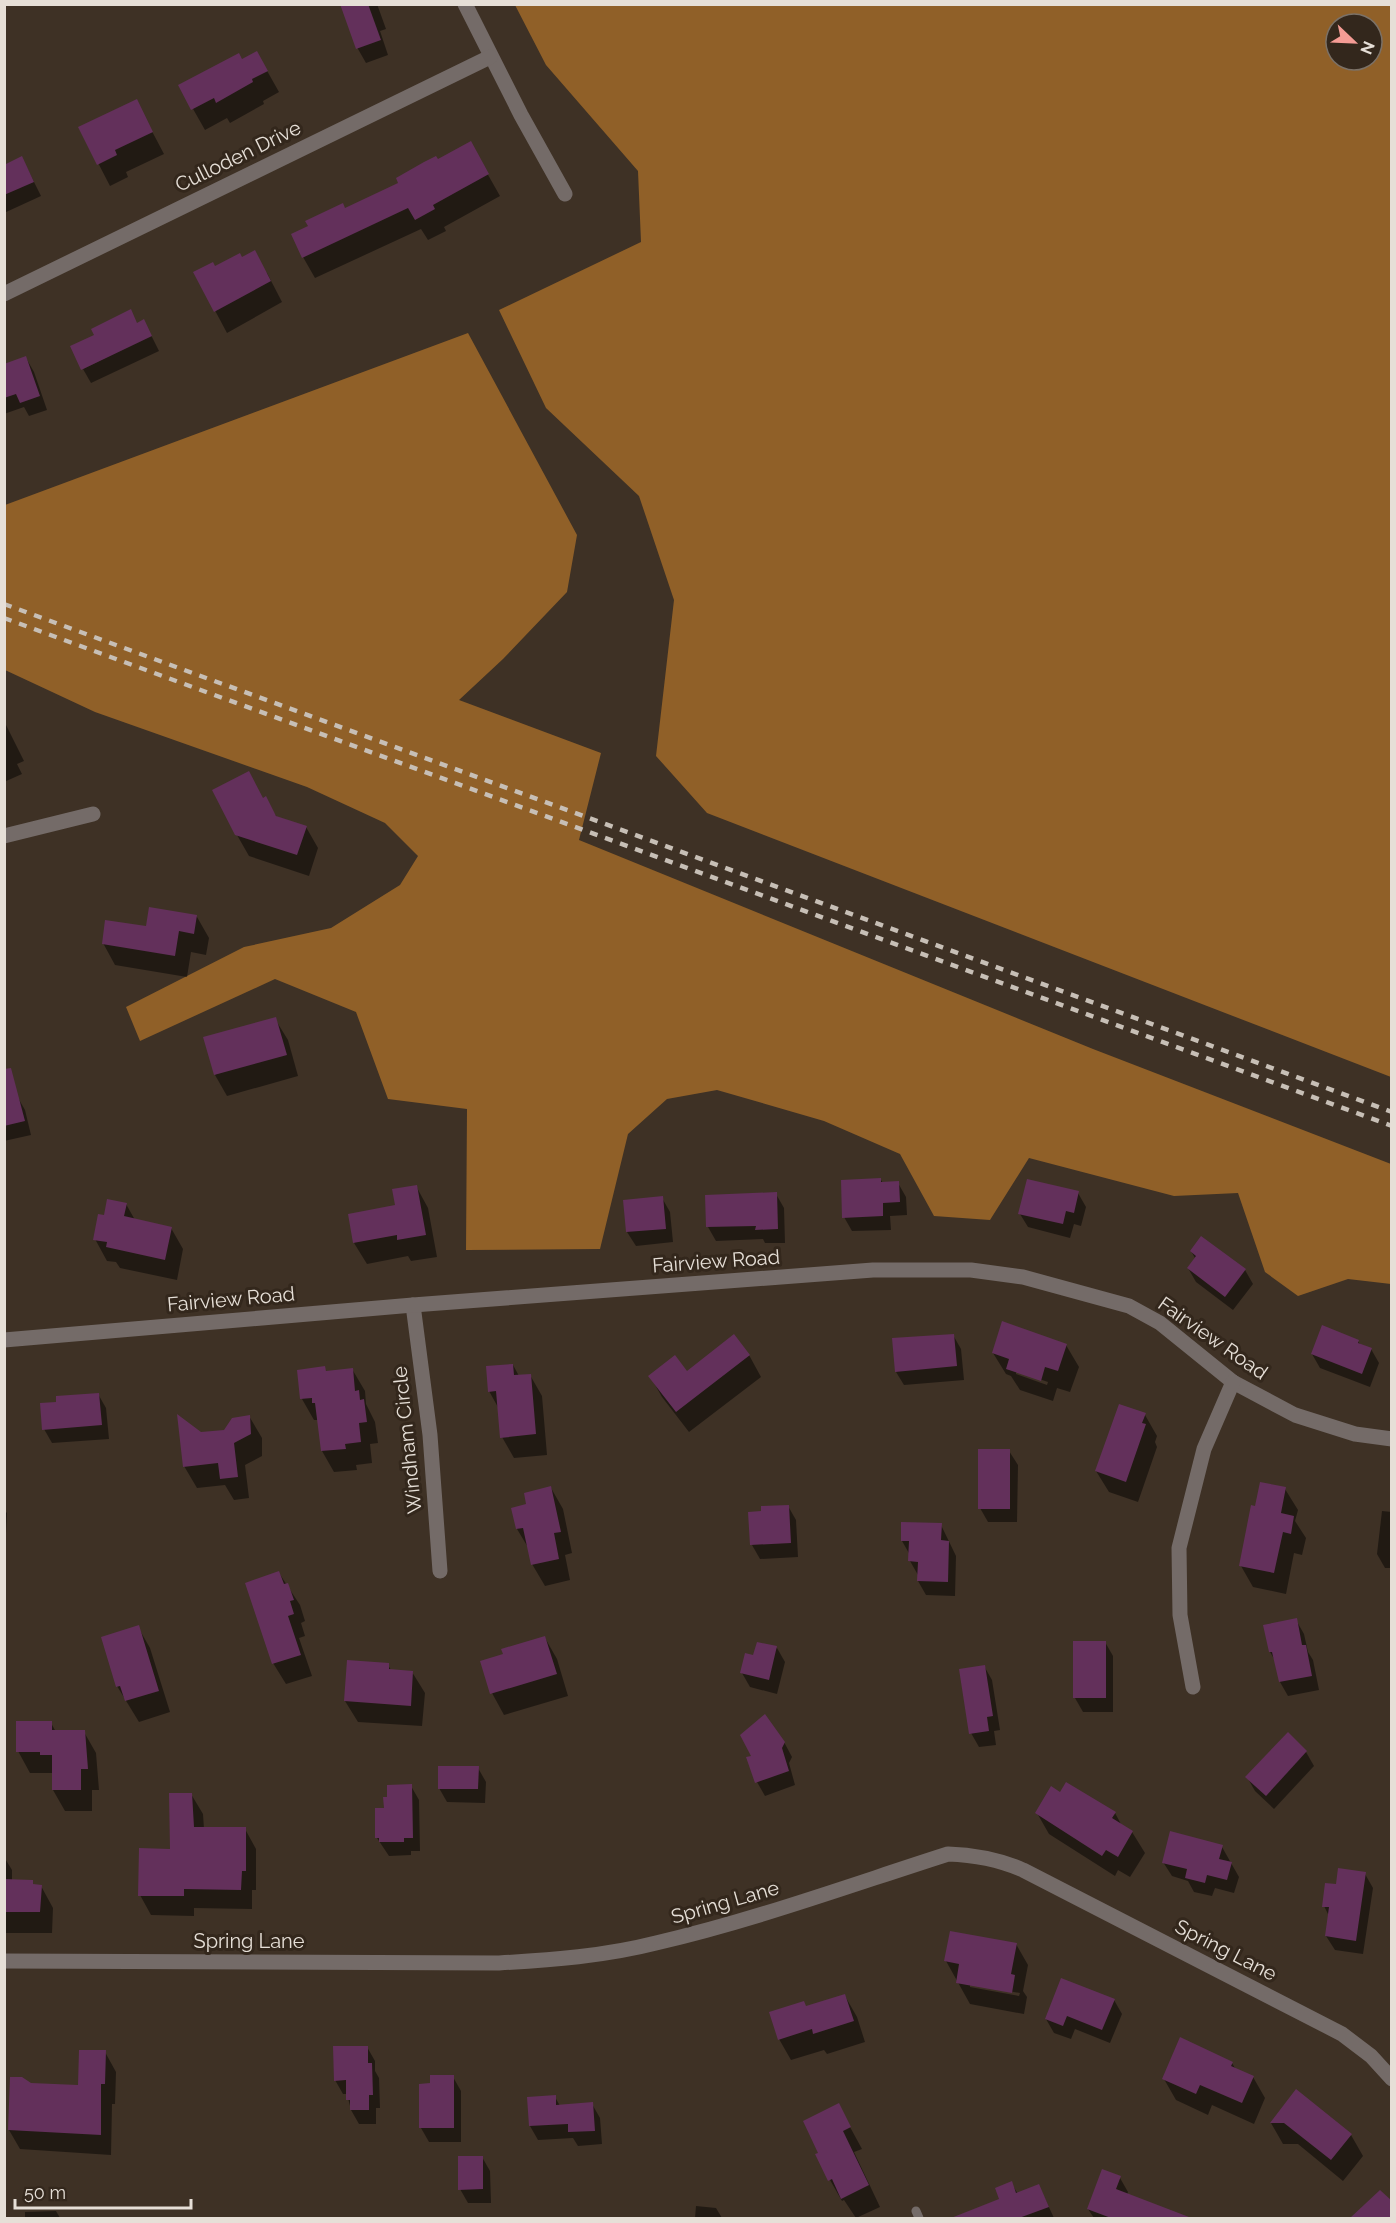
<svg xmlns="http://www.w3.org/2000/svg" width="1396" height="2223" font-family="Raleway,sans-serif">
  <rect width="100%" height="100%" fill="#3e3125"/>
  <g fill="#906028" fill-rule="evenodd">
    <path d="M515,5H1391V1077L707,813L656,756L674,600L639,496L546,408L499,310L641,242L638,171L546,65ZM1336,24H1372V60H1336Z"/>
    <polygon points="468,333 577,535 567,592 503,659 459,700 601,753 579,840 1093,1049 1391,1164 1391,1284 1348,1279 1298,1296 1265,1272 1238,1193 1174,1196 1029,1158 990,1220 934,1216 900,1154 824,1121 717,1090 667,1099 628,1134 600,1249 466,1250 467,1109 388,1099 356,1012 275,979 140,1041 126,1007 244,947 331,928 400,885 418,856 385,823 307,787 95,712 5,670 5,505"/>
  </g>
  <g fill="#0007" fill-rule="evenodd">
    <polygon points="341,4 377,4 386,29 380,31 388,55 366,63 358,49"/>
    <polygon points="257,53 279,92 263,101 264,104 230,123 227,118 205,130 180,86"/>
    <polygon points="136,101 164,154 126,172 128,177 110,186 80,128"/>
    <polygon points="470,143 500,196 444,227 446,231 428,240 421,229 315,278 303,257 310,227 400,183"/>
    <polygon points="22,158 41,196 4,213 4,166"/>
    <polygon points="241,258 267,273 282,302 227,333 195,273"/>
    <polygon points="151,335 159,351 91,383 83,369"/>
    <polygon points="26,358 34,372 47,410 29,416 24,407 4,414 4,365"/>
    <polygon points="5,723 24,761 17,764 22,774 4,782"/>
    <polygon points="263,799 277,817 306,827 318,848 309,876 249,856 237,835"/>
    <polygon points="197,917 209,938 206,955 191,952 187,977 115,965 103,943 147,928"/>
    <polygon points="275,1019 288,1040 298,1076 227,1096 215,1075"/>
    <polygon points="17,1096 25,1110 31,1135 4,1141 4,1099"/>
    <polygon points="881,1180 883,1183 898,1183 906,1197 907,1215 890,1216 891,1230 852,1231 844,1217"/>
    <polygon points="416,1186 428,1208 437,1257 411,1261 408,1256 367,1264 354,1243"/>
    <polygon points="1078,1193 1086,1207 1081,1226 1074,1224 1070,1238 1028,1227 1020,1214"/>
    <polygon points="776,1194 784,1208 785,1243 765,1243 763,1239 716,1241 708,1227"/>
    <polygon points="662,1198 670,1212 673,1242 636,1246 627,1232"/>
    <polygon points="126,1204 135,1220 171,1228 183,1249 177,1280 120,1268 116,1262 107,1261 95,1239 105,1216"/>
    <polygon points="1191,1251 1245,1270 1253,1284 1233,1310 1196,1282 1188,1268 1195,1258"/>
    <polygon points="953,1335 961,1349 964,1380 904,1385 896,1372"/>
    <polygon points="1358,1341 1361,1346 1371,1349 1379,1363 1370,1387 1320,1368 1312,1354"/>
    <path d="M1066,1345L1079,1367L1070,1392L1057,1388L1053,1401L1020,1390L1011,1376L1006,1374L993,1353ZM1016,1371L1048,1382L1047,1385L1016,1374Z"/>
    <polygon points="749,1355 761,1377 689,1432 662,1397 650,1376 686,1373"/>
    <polygon points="513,1365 519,1376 530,1375 542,1396 547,1455 514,1458 502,1437 499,1409 489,1391"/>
    <polygon points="324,1368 327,1372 352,1369 365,1391 366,1404 375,1422 378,1443 370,1444 372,1463 356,1465 357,1470 334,1472 322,1451 319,1420 314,1420 302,1399"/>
    <polygon points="98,1394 106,1408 109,1439 52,1443 44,1429 58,1403"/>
    <polygon points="1145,1415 1157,1436 1155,1442 1157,1447 1138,1502 1109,1492 1096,1471"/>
    <polygon points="249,1416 262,1438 262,1456 245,1465 249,1498 234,1500 225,1485 197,1488 184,1466 201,1434 225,1431"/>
    <polygon points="1009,1451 1018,1465 1017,1522 988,1522 980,1508"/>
    <polygon points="551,1488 563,1509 572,1553 565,1555 570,1580 545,1586 532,1564 529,1549 517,1529 513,1509 528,1506"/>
    <polygon points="1285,1489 1298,1510 1295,1521 1306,1538 1302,1555 1294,1553 1286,1594 1253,1587 1241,1566 1256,1508"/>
    <polygon points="788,1506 796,1520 798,1557 760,1559 752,1545"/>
    <polygon points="4,1510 7,1513 6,1533 4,1533"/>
    <polygon points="1382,1511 1392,1512 1392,1568 1385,1568 1377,1554"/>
    <polygon points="941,1525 956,1556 955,1596 926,1595 918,1581 918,1575 910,1561 910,1555 902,1541"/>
    <polygon points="279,1573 300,1605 305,1621 301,1623 305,1636 299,1638 312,1676 286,1684 273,1663"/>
    <polygon points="1296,1620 1304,1634 1308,1652 1313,1660 1319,1690 1288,1696 1280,1682 1276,1662 1270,1652"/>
    <polygon points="138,1627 150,1648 170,1712 139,1722 117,1686"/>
    <polygon points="545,1638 557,1659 568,1696 504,1715 492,1693 505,1655"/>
    <polygon points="1105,1642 1113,1656 1113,1712 1083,1712 1075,1698"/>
    <polygon points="777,1648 785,1662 777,1694 750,1687 742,1673 755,1657"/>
    <polygon points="388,1665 391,1670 412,1672 425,1693 422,1726 358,1722 345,1701"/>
    <polygon points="984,1666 992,1680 1000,1730 994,1731 996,1745 979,1747 971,1733"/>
    <polygon points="51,1723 56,1732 84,1732 96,1753 99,1790 92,1790 92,1811 65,1811 53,1790 52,1773 30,1773 18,1751"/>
    <polygon points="1288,1734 1306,1752 1314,1766 1274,1809 1255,1791 1247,1777"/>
    <polygon points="784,1742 792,1757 789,1763 795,1785 765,1796 757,1782"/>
    <polygon points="478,1768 486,1782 485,1803 447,1802 439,1788"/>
    <polygon points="411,1786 419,1800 420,1851 411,1851 411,1855 389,1856 377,1838 385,1810"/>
    <polygon points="191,1794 203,1814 204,1829 245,1829 256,1849 256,1890 252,1890 252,1909 194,1908 194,1916 151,1915 140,1895 172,1850"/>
    <polygon points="1037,1813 1115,1813 1122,1826 1132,1832 1145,1853 1130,1877 1118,1870 1115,1876 1049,1834"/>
    <polygon points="1222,1847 1239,1877 1234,1893 1215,1888 1212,1896 1194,1892 1188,1881 1172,1876 1163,1862"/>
    <polygon points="4,1857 12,1870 12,1881 32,1882 34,1886 41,1886 53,1908 52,1933 4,1933"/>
    <polygon points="1365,1874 1373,1888 1363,1954 1335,1950 1326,1936 1329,1916 1324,1906 1337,1886"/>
    <path d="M1016,1944L1028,1965L1023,1991L1027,1997L1024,2014L970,2004L946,1961ZM970,1984L1020,1993L1019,1996L970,1987Z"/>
    <polygon points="845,1996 857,2017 865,2042 827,2054 824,2050 791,2060 779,2039 806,2007"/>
    <polygon points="1114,2000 1122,2014 1110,2043 1075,2029 1071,2039 1054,2033 1046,2019"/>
    <polygon points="367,2047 375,2061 375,2071 379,2078 380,2108 376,2108 376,2124 359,2124 351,2110 347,2094 343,2094 335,2080"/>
    <polygon points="105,2052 116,2072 115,2104 112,2104 111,2155 20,2149 9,2130 31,2084 79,2087"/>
    <polygon points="1232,2063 1236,2070 1253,2077 1265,2098 1254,2124 1212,2105 1208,2115 1176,2100 1164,2079"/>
    <polygon points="453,2077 461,2091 461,2142 429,2142 421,2128 431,2085"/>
    <polygon points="1296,2091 1351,2135 1363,2156 1343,2181 1298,2144 1283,2144 1271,2123"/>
    <polygon points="555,2097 560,2106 592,2104 600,2118 602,2144 578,2146 573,2138 538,2140 530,2126"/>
    <polygon points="838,2105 862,2149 854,2152 880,2207 856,2218 844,2200 842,2201 830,2180 820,2153"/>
    <polygon points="482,2157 490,2171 491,2203 468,2203 460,2189"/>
    <polygon points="1120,2178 1128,2192 1127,2195 1180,2215 1182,2218 1094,2218 1088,2209"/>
    <polygon points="1011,2183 1018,2194 1039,2186 1054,2218 964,2218 963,2214 1001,2199"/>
    <polygon points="696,2206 716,2208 722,2218 695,2218"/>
    <polygon points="56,2211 60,2218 25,2218 25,2212"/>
  </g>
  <g fill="#63305b">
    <polygon points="340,4 368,4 381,40 356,49"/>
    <polygon points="257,51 268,71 252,79 253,82 216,103 214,98 191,110 178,85 239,53 242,59"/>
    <polygon points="137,99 153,132 115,150 117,155 97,165 78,127"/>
    <polygon points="471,141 489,174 433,205 435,209 415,220 408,208 302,258 291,234 308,226 305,221 343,203 345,208 398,183 396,178 424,162 436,156 438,159"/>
    <polygon points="22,156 34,182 4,195 4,165"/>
    <polygon points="255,250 271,281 214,312 193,272 213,262 215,266 240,253 242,257"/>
    <polygon points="131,309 137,323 144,319 152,336 81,370 70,346 94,335 91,329"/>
    <polygon points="26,356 40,396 20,403 16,394 4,398 4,364"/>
    <polygon points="249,771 263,798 266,796 276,816 307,826 297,855 235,835 212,790"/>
    <polygon points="149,907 197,915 194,934 179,931 175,956 102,944 105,920 146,926"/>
    <polygon points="276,1017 287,1055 214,1075 203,1037"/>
    <polygon points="11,1068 25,1121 4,1126 4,1069"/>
    <polygon points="881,1178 881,1182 899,1181 900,1202 883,1203 883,1216 842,1218 841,1180"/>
    <polygon points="1027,1179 1079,1191 1074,1213 1066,1211 1063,1224 1018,1214"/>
    <polygon points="417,1185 426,1235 397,1240 397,1235 353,1243 348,1214 395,1205 392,1189"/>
    <polygon points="777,1192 778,1229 755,1230 756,1226 706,1227 705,1195"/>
    <polygon points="663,1196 666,1229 626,1232 623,1200"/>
    <polygon points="107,1199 127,1203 124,1216 172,1227 165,1260 106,1247 107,1242 93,1240 98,1214 104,1215"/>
    <polygon points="1201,1236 1246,1269 1225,1297 1187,1268 1196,1256 1190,1251"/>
    <polygon points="1002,1321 1067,1344 1058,1371 1045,1367 1041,1381 1006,1369 1009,1359 992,1353"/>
    <polygon points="1322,1325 1359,1340 1358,1343 1372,1348 1362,1374 1311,1354"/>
    <polygon points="734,1334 750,1355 676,1412 648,1376 675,1355 687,1371"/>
    <polygon points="954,1334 957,1366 895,1372 892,1338"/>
    <polygon points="513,1364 514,1375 531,1374 536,1434 500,1438 496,1391 488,1392 486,1366"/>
    <polygon points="325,1366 326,1371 353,1368 355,1391 359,1390 360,1400 364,1399 367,1422 359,1423 361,1442 345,1444 346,1449 321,1451 315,1403 312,1403 312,1398 300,1399 297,1370"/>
    <polygon points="99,1393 102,1425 42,1430 40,1403 56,1402 56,1396"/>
    <polygon points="1119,1404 1146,1413 1142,1423 1146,1424 1126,1482 1095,1471"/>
    <polygon points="177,1414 201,1432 224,1430 232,1418 250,1415 251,1434 234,1443 238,1477 220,1479 218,1463 183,1467"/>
    <rect x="978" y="1449" width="32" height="60"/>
    <polygon points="1260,1482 1286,1487 1281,1513 1294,1516 1291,1534 1283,1532 1274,1573 1239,1566 1251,1505 1255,1506"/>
    <polygon points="551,1486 561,1532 554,1533 559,1559 531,1565 523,1528 516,1529 511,1508 526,1504 524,1493"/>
    <polygon points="789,1505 791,1543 750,1545 748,1512 761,1511 761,1506"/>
    <polygon points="901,1522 942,1523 941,1540 949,1541 948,1582 917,1581 918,1562 908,1561 909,1541 901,1541"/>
    <polygon points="279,1571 284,1584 288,1583 294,1600 290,1601 294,1614 288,1616 301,1655 272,1664 245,1583"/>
    <polygon points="1297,1618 1302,1645 1306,1645 1312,1676 1279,1682 1272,1652 1269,1652 1263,1625"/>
    <polygon points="139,1625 159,1691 125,1701 120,1686 116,1687 101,1637"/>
    <polygon points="545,1636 557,1674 490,1694 480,1661 503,1654 501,1649"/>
    <rect x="1073" y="1641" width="33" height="57"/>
    <polygon points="757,1642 777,1646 769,1680 740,1673 745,1653 753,1655"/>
    <polygon points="347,1660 389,1663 389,1669 413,1671 411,1706 344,1701"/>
    <polygon points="985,1665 993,1716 987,1717 989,1731 969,1734 959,1669"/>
    <polygon points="765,1714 785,1742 782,1748 789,1771 755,1783 746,1757 751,1756 740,1735"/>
    <polygon points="16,1721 52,1721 52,1730 85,1730 88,1769 81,1769 81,1790 52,1790 52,1755 40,1755 40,1752 16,1752"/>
    <polygon points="1288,1732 1307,1751 1266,1796 1245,1777"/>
    <polygon points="438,1766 479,1766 478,1789 438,1789"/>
    <polygon points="1066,1782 1116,1812 1112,1818 1133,1831 1118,1857 1106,1850 1102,1856 1035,1813 1051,1786 1060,1792"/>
    <polygon points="412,1784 413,1838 404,1838 404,1842 379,1842 379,1838 375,1838 375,1808 384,1808 383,1797 387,1797 387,1785"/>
    <polygon points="169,1793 192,1793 194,1827 246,1827 246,1871 242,1871 241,1890 184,1889 184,1896 138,1896 139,1848 170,1849"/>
    <polygon points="1170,1831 1223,1845 1219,1859 1232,1862 1227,1880 1207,1875 1205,1883 1185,1878 1187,1869 1162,1863"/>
    <polygon points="1338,1868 1366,1872 1356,1941 1325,1936 1329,1907 1322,1907 1325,1883 1336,1884"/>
    <polygon points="4,1879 33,1880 33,1884 42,1885 40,1912 4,1912"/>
    <polygon points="950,1931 1017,1943 1011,1974 1015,1975 1012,1993 956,1983 959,1964 944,1961"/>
    <polygon points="1061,1978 1115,1999 1102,2030 1067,2016 1063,2026 1045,2019"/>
    <polygon points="845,1994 854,2021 813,2034 812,2029 778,2040 769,2012 804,2001 806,2006"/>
    <polygon points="1180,2037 1233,2062 1231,2066 1254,2076 1242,2103 1200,2085 1196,2094 1162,2079"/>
    <polygon points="333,2046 368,2046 368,2063 372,2063 373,2095 369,2095 369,2110 350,2110 350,2100 346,2100 346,2080 334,2081"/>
    <polygon points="79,2050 106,2050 105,2084 101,2084 101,2135 8,2130 10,2077 22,2077 31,2083 78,2085"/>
    <polygon points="430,2075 454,2075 454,2128 419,2128 419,2084 430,2083"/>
    <polygon points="1296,2089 1352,2134 1331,2160 1284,2123 1270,2123"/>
    <polygon points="556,2095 556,2105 593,2102 595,2131 568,2132 568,2124 529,2126 527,2097"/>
    <polygon points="839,2103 851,2127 843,2131 869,2185 841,2199 832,2179 828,2181 815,2154 818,2153 803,2121"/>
    <polygon points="458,2156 483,2156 483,2189 458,2190"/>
    <polygon points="1102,2169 1121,2176 1116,2189 1189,2217 1189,2218 1111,2218 1087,2209"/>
    <polygon points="1012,2181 1016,2193 1039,2184 1049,2207 1019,2218 951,2218 999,2199 995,2188"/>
    <polygon points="1380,2190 1392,2201 1392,2218 1350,2218"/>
  </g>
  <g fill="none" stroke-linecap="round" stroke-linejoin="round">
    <polyline stroke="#746b68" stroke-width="9" points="916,2211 919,2218"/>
    <g stroke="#746b68" stroke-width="15">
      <polyline points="465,4 521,115 565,194"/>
      <polyline points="4,294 490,57"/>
      <polyline points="4,836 93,814"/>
      <polyline points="413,1305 430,1435 440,1571"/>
      <polyline points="4,1340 413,1305 873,1270 971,1270 1023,1277 1129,1306 1160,1323 1233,1382 1295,1415 1355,1434 1392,1439"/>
      <polyline points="1193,1687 1180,1615 1179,1548 1204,1449 1233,1382"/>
      <path d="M4,1961L499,1963C552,1960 605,1956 656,1943C755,1920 851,1885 948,1854C975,1855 998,1859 1023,1870L1342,2034L1371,2056L1392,2079"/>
    </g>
    <g stroke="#c7bfb6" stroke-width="4.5" stroke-dasharray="8 8" stroke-linecap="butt">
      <polyline points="4,604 1392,1112"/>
      <polyline points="4,618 1392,1126"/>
    </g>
  </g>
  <g text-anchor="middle" stroke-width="6" stroke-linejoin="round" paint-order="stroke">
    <g font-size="20" fill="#e6dfd7" stroke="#33271c">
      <text transform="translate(238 156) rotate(-26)" y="7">Culloden Drive</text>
      <text transform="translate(716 1261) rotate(-4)" y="7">Fairview Road</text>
      <text transform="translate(231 1299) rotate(-5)" y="7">Fairview Road</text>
      <text transform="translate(1213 1338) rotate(35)" y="7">Fairview Road</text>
      <text transform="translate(407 1440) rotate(-96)" y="7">Windham Circle</text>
      <text transform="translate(725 1902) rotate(-16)" y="7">Spring Lane</text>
      <text x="249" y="1948">Spring Lane</text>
      <text transform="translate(1226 1950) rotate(27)" y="7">Spring Lane</text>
    </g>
  </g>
  <rect width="1396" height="2223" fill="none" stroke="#e6dfd7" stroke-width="12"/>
  <g transform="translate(1354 42) rotate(113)"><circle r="28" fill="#33271c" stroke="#7b7167" stroke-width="1.5"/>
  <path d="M0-4.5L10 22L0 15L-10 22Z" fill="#f59c95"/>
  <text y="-9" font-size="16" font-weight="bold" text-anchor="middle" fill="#e6dfd7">N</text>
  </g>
  <path d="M15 2199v9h176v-9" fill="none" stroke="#e6dfd7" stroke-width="3"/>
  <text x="24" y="2199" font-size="18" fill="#e6dfd7" stroke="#33271c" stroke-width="4.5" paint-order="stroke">50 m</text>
</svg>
